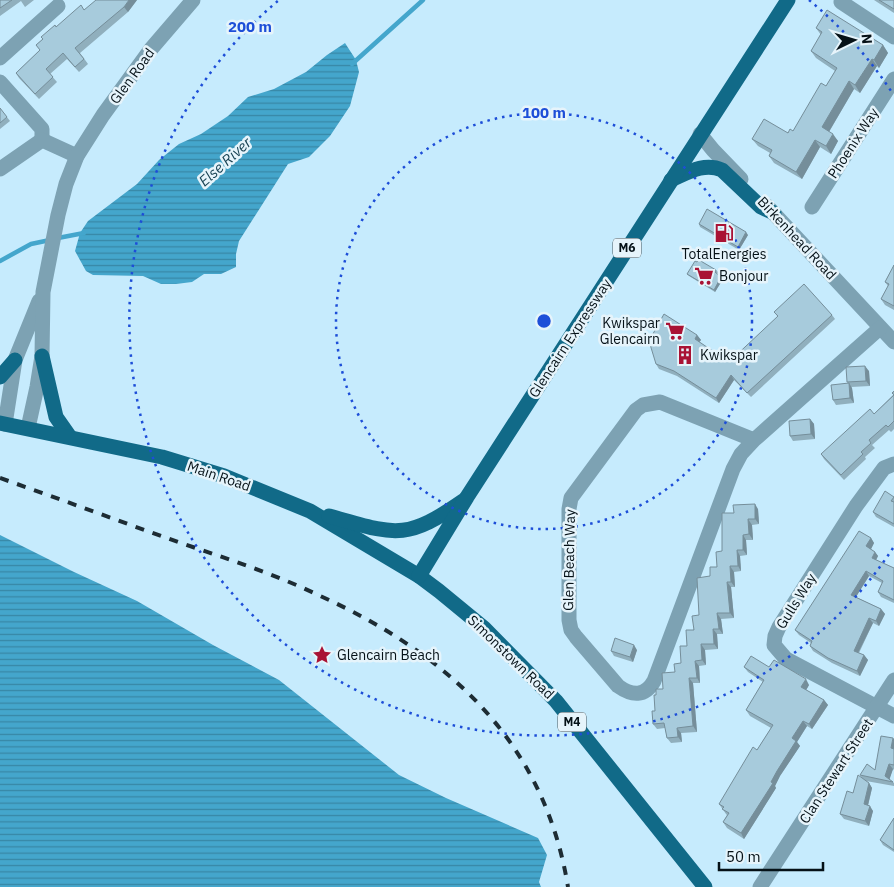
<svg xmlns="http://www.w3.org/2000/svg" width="894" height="887" font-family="'IBM Plex Sans',sans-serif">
  <defs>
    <pattern id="water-rules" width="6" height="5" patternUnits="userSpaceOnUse" patternTransform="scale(1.25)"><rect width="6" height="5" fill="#44a6cc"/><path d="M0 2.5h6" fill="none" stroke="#3786a5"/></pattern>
  </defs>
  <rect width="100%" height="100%" fill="#c6ebfd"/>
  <g fill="url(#water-rules)">
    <polygon points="345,43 356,60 359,72 350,106 330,136 309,157 288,164 239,241 236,254 236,267 221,274 204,274 192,282 176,284 161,284 143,276 93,275 86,271 75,251 80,233 88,221 137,184 159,160 179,144 201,134 228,116 248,97 274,89 306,72 327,55"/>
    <polygon points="0,535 74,572 137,601 213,645 279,680 399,775 446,798 538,838 547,855 539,882 541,887 0,887"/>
  </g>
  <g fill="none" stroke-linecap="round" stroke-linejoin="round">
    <g stroke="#44a6cc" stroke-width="4.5">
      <polyline points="352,64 423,0"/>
      <polyline points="58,238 84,233"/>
      <polyline points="0,261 31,244 50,240"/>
    </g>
    <g stroke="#7da2b3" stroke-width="15">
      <polyline points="841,2 894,37"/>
      <polyline points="0,58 58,6"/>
      <polyline points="0,82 42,129 42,140"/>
      <polyline points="700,134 713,150 741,179"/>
      <polyline points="0,169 42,140 77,156"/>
      <polyline points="766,205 894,342"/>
      <polyline points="812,207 894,79"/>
      <polyline points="5,424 15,360 39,301"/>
      <polyline points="28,428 37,387 42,356 43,292 58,215 66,184 77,156 103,115 151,49 193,0"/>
      <path d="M754,440L660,402L643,405L636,410L571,498L569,509V620L571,630L576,637L618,686C632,696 645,697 654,681L733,469L741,454L754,440L880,328"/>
      <polyline points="894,464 884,468 856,506 779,627 775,636 774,645 786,659 894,716"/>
      <polyline points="760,887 894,680"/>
    </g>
    <g stroke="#116a88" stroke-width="15">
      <path d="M671,180C687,173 704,162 722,170L761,207L774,213"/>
      <polyline points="42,356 56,417 70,437"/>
      <polyline points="0,377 15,360"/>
      <polyline points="0,423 162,457 224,476 310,511 419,576 439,591 484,628 556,701 705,887"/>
      <path d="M329,516C394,534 404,542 463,501"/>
      <polyline points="419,576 467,497 788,0"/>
    </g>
    <path stroke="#1d2c34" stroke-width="4" stroke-dasharray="9 9" stroke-linecap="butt" d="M0,478C60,499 119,521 178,542C225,558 272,573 316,594C447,653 544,740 568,887"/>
  </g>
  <g fill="#90afbd">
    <polygon points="0,0 34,0 25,7 21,1 0,16"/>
    <polygon points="137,0 128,12 80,53 88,64 79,72 67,59 50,74 57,82 39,99 19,78 16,73 40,50 36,45 56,27 84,10"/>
    <polygon points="874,0 894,0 894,13"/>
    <polygon points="816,28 883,45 888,53 879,68 877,66 860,93 854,89 829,132 838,141 831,154 820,147 802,179 774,163 769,156 770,153 758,146 752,139 793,131 826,86 835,71 816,58 811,51 821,35"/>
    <polygon points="0,108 10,121 0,129"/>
    <polygon points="699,224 748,235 739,250 700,227"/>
    <polygon points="894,265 894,310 885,305 881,299 888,286 885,282"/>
    <polygon points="716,270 718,272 717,274 723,279 715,292 689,276 687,274"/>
    <polygon points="774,312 832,315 835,319 751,397 734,380 719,403 677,376 659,369 656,364 697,335 701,340 699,342 729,362 778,317"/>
    <polygon points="869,371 870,386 851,387 852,388 854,403 836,405 833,400 848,383 847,382"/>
    <polygon points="894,391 894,429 891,432 889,430 872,445 875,448 865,457 866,459 844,480 824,459 821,454 874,414 893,395"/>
    <polygon points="810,419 814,424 815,439 793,441 790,436"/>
    <polygon points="894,497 894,527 876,517 873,512"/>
    <polygon points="758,509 759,524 752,525 753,540 746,540 747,555 740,556 741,571 734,572 735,587 731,587 734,618 721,619 723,634 717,634 718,649 705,650 706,665 699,666 700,683 693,683 697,732 681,733 682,742 671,743 667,738 665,728 657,729 653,724 655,711 656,695 663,689 681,663 699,615 710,576 717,567 722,551 734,513"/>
    <polygon points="871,538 874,543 871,549 875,552 878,556 876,560 894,568 894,603 881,597 878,592 882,583 869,576 856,597 881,609 885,614 879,626 873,623 859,653 864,655 868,660 860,676 832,663 813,651 810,646 811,643 799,635 795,630"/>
    <polygon points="637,650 633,662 614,656 611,651"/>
    <polygon points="744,667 769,667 809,685 806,690 824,700 828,705 812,729 807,726 797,742 800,746 780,776 775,786 776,788 744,839 727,828 723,822 727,815 726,814 719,804 757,750 771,728 750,716 746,710 763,682 748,672"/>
    <polygon points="894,739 894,770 893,769 889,779 894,783 894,786 866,781 869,783 872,788 868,806 873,811 869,826 844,819 840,814 862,778 860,775 875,770"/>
    <polygon points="894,818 894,852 883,845 880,840"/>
  </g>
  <g fill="#758e9a">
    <polygon points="129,0 137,0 128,12 124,7"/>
    <polygon points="883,45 888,53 879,68 874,60"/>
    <polygon points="872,59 877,66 860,93 855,85"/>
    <polygon points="849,81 854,89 827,135 822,127"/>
    <polygon points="833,134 838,141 831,154 826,146"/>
    <polygon points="815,140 820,147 802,179 796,172"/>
    <polygon points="746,232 748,235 739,250 738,247"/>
    <polygon points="721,277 723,279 715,292 714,290"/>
    <polygon points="697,335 701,340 698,344 695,339"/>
    <polygon points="865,366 869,371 870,386 866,381"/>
    <polygon points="731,375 734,380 719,403 716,398"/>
    <polygon points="849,383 852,388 854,403 850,398"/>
    <polygon points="810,419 814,424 815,439 811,434"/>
    <polygon points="755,504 758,509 759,524 755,519"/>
    <polygon points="748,519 752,525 753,540 749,534"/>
    <polygon points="743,535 746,540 747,555 743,550"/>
    <polygon points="871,538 874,543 870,551 866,546"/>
    <polygon points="737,550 740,556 741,571 738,566"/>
    <polygon points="875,552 878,556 875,562 872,558"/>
    <polygon points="730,566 734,572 735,587 731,582"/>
    <polygon points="866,571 869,576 854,600 851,595"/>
    <polygon points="727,582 731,587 734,618 730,613"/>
    <polygon points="881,609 885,614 879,626 876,621"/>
    <polygon points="717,613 721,619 723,634 719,629"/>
    <polygon points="869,618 873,623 857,655 854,651"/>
    <polygon points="713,629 717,634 718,649 714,644"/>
    <polygon points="701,644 705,650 706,665 702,660"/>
    <polygon points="634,645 637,650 633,662 630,657"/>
    <polygon points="864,655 868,660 860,676 857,671"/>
    <polygon points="695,661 699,666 700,683 697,678"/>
    <polygon points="689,678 693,683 697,732 693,726"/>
    <polygon points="806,679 809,685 805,692 801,687"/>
    <polygon points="824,700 828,705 812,729 809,724"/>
    <polygon points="803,721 807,726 797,742 800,746 780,776 775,786 776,788 744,839 741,833 771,782 792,738"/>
    <polygon points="677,728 681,733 682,742 678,737"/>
    <polygon points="893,738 894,739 894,752 891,748"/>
    <polygon points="889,764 893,769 889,781 885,776"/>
    <polygon points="869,783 872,788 867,809 864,804"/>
    <polygon points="870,806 873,811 869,826 865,821"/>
  </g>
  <g fill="#a7cbdc" stroke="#758e9a">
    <polygon points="0,0 12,0 0,8"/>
    <polygon points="96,0 129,0 124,7 75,48 84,59 75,67 63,53 46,69 53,77 35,94 16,73 40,50 36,45 43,39 41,37 55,25 56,27 81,5 84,10"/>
    <polygon points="879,0 894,0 894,9"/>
    <polygon points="827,10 883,45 874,60 872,59 855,85 849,81 822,127 833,134 826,146 815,140 796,172 769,156 772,150 752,139 764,119 788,133 790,129 793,131 821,83 826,86 837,68 811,51 822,32 816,28"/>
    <polygon points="0,108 7,117 0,123"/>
    <polygon points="707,209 746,232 738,247 699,224"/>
    <polygon points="699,260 716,270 715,272 721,277 714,290 687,274 695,261 697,262"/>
    <polygon points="894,265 894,306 881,299 889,284 885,282"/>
    <polygon points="804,284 832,315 747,393 731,375 716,398 674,371 656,364 649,341 664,314 697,335 695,339 729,362 778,316 774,312"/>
    <polygon points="865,366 866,381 847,382 846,367"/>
    <polygon points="849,383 850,398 833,400 831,385"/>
    <polygon points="894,391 894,421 888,427 886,425 869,440 871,443 861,452 863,454 841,475 821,454 870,409 874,414 894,395 892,393"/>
    <polygon points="810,419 811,434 790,436 789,421"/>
    <polygon points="885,491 894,497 891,501 894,502 894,524 873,512"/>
    <polygon points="755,504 755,519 748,519 749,534 743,535 743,550 737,550 738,566 730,566 731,582 727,582 730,613 717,613 719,629 713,629 714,644 701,644 702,660 695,661 697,678 689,678 693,726 677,728 678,737 667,738 664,723 653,724 652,711 655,711 654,695 656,695 656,689 663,689 662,673 675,672 674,664 681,663 680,646 687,646 686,630 694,630 692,616 699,615 697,578 710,576 710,567 717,567 716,552 722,551 722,513 734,513 733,505"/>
    <polygon points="859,531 871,538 866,546 875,552 872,558 894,568 894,600 878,592 883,581 866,571 851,595 881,609 876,621 869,618 854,651 864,655 857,671 828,658 810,646 812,641 795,630"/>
    <polygon points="615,638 634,645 630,657 611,651"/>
    <polygon points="751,656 769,667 774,660 806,679 801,687 824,700 809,724 803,721 792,738 796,741 777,771 771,782 773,783 741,833 723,822 729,813 722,809 724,807 719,804 753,747 757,750 773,725 746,710 764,680 744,667"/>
    <polygon points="881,736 893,738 891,748 894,749 894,765 889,764 885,776 893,782 860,775 867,764 875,770"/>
    <polygon points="858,775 869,783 864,804 870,806 865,821 840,814 847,791 853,793"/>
    <polygon points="894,818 894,850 880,840"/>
  </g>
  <g fill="none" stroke="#1d4ed8" stroke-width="2.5" stroke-dasharray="2.5 5">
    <circle cx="544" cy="321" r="208"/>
    <path d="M893 548A416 416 0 1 1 279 0M809 0A416 416 0 0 1 893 94"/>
  </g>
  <defs>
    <g id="fuel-bare" transform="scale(1.5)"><path d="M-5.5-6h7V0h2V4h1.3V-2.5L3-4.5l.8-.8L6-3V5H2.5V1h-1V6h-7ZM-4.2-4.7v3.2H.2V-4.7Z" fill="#a91234" stroke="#e6f4fb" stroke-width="2.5" paint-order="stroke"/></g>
    <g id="supermarket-bare" transform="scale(1.5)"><path d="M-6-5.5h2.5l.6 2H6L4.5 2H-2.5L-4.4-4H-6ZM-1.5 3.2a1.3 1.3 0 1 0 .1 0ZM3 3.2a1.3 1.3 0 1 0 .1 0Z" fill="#a91234" stroke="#e6f4fb" stroke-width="2.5" paint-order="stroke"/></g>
    <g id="building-bare" transform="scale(1.5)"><path d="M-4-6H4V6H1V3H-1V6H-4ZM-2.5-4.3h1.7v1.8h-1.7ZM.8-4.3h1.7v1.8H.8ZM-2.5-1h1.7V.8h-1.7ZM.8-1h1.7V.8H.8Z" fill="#a91234" stroke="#e6f4fb" stroke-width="2.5" paint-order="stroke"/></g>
    <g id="sight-bare" transform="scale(1.5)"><path d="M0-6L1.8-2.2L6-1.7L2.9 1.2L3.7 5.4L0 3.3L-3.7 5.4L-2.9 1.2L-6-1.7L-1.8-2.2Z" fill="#a91234" stroke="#e6f4fb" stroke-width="2.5" paint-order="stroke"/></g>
  </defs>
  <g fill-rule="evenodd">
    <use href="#fuel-bare" x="724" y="233"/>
    <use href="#supermarket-bare" x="704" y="276"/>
    <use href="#supermarket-bare" x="675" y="331"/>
    <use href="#building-bare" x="685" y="355"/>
    <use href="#sight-bare" x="322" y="655"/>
  </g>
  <g text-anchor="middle" stroke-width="5" stroke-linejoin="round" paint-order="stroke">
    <g fill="#e6f4fb" stroke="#48555b" stroke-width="1">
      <rect x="613" y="238.5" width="28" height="19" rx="4"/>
      <rect x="558" y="712.5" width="28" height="19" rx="4"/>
    </g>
    <g font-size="12" font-weight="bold" fill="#051117">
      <text x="627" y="252">M6</text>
      <text x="572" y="726">M4</text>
    </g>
    <g font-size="14" fill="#051117" stroke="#e6f4fb">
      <text transform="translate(132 76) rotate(-54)" y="5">Glen Road</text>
      <text transform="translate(853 143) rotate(-57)" y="5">Phoenix Way</text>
      <text transform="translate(797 238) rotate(47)" y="5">Birkenhead Road</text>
      <text transform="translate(570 338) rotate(-57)" y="5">Glencairn Expressway</text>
      <text transform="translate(219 476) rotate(19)" y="5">Main Road</text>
      <text transform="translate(569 560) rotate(-89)" y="5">Glen Beach Way</text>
      <text transform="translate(796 601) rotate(-58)" y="5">Gulls Way</text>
      <text transform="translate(511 657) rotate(44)" y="5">Simonstown Road</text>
      <text transform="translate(836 771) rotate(-57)" y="5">Clan Stewart Street</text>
    </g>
    <g font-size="14" fill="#051117" stroke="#e6f4fb" text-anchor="start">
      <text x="724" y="259" text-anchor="middle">TotalEnergies</text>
      <text x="719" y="281">Bonjour</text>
      <text x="660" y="328" text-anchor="end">Kwikspar<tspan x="660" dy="16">Glencairn</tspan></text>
      <text x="700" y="360">Kwikspar</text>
      <text x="337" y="660">Glencairn Beach</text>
    </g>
    <g font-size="15" font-style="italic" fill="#194354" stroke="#e6f4fb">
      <text transform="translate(225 162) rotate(-42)" y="5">Else River</text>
    </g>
  </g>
  <circle cx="544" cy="321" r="8" fill="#1d4ed8" stroke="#e6f4fb" stroke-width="2.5"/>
  <g font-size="15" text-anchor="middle" font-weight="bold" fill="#1d4ed8" stroke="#e6f4fb" stroke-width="5" stroke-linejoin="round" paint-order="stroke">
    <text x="250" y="32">200 m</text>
    <text x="544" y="118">100 m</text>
  </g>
  <g transform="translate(854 40) rotate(85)" stroke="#e6f4fb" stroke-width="4" paint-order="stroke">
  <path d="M0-4L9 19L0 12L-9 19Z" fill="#051117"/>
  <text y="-8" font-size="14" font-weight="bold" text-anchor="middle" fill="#051117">N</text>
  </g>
  <path d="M719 862v8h104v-8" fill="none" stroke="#051117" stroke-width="2.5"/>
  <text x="726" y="862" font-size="15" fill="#051117" stroke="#e6f4fb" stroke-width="4" paint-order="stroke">50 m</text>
</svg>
